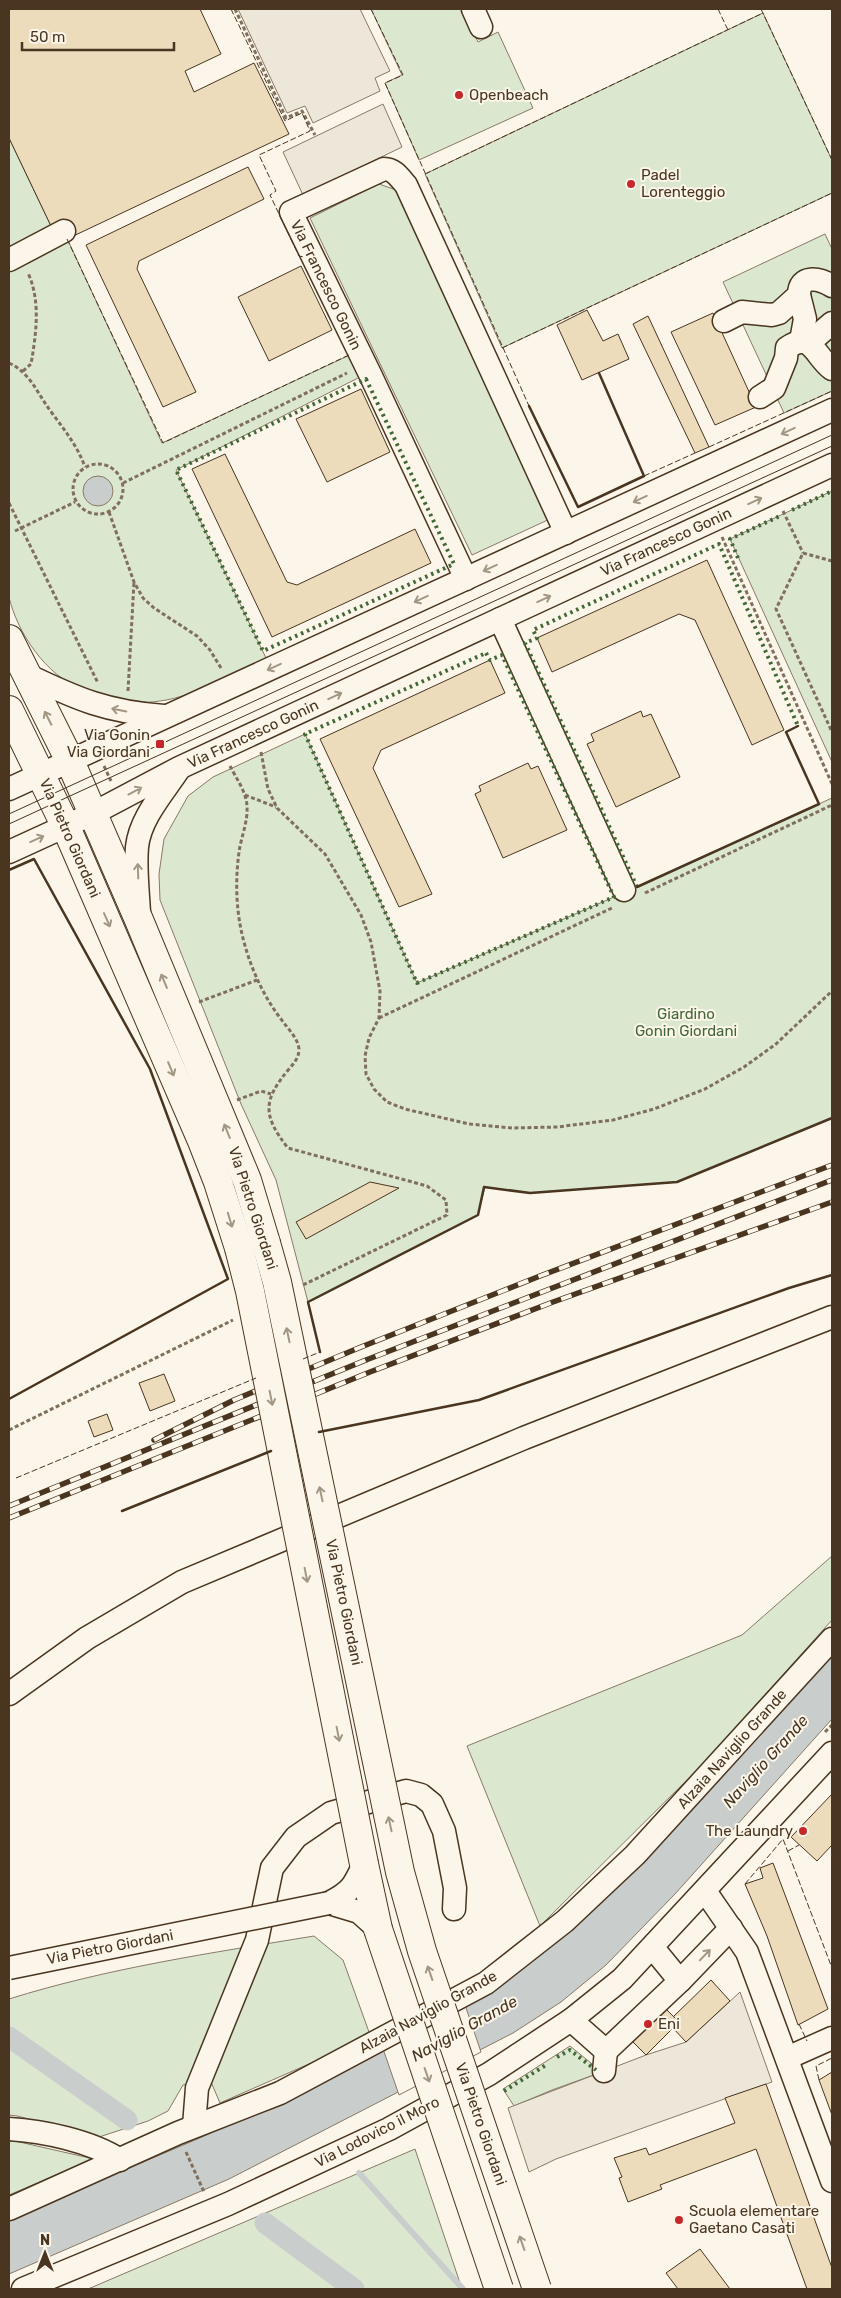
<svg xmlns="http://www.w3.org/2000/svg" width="841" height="2298" font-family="Rubik,sans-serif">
  <rect width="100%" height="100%" fill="#fbf6e9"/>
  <g fill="#dce7d0" stroke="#887966">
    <polygon points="371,9 462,9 478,42 498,32 533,108 419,160 385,83 402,75"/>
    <polygon points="763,13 832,160 832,193 502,348 425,174"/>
    <path d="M9,138L51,226L59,221L162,443L354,353L364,375L176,470L266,658C232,674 197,696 160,701C143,704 128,701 111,697C102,694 91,693 82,689C46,676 17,632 9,597Z"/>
    <polygon points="379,184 399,191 552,518 472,555 310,218"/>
    <polygon points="825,234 832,249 832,391 784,413 723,282"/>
    <polygon points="832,491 832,762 730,539"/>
    <polygon points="305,734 417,983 614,897 832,798 832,1118 677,1182 530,1193 485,1187 478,1215 308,1302 276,1180 241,1104 160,900 159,874 164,839 188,796 213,777"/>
    <polygon points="832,1556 832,1620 699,1768 540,1926 467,1746 742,1635"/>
    <path d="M314,1936L343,1960L369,2032L327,2056L220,2103L211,2082L183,2085L168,2111L148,2121L99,2137L17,2116L9,2115V1999C108,1968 211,1953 314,1936Z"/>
    <polygon points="570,2046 602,2072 552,2090 514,2106 503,2089"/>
    <polygon points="9,2141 15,2141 94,2159 9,2195"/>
    <polygon points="415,2149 462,2289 88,2289"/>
  </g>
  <g fill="#ede7d9" stroke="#887966">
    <polygon points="238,9 360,9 390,71 375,78 380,91 313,123 305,106 287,113"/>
    <polygon points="383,104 402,147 303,195 283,152"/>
    <polygon points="740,1992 772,2082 556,2159 529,2172 508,2108 646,2055 686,2042"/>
  </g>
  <g fill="#c9cecd" stroke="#887966">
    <circle cx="98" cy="491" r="15"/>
    <polygon points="832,1648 832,1719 675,1894 606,1965 561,2002 513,2033 229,2179 9,2274 9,2219 202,2137 296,2092 499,1982"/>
  </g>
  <polygon fill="#fbf6e9" stroke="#887966" points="463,1999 481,2052 399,2095 381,2043"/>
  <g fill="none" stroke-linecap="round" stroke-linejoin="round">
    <polyline stroke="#c9cecd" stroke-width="6" points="359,2173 463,2289"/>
    <g stroke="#c9cecd" stroke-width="21">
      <polyline points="9,2037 127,2120"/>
      <polyline points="265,2223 354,2289"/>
    </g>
  </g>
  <g fill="#ecdcbc" stroke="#4a3520">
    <polygon points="9,9 200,9 221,54 185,71 194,92 254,63 289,134 67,239 51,226 9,138"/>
    <polygon points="248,167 264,199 139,261 137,269 196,392 163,407 86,245"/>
    <polygon points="301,266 332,330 269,361 238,297"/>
    <polygon points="587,310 603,341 618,334 629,359 582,380 557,325"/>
    <polygon points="713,313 756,407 715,425 671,332"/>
    <polygon points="648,316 709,447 695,453 633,324"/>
    <polygon points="361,389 390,452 327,482 296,419"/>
    <polygon points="225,454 287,582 297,585 415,529 431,563 272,637 192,469"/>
    <polygon points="707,560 784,730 752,745 695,620 679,614 552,672 537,638"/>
    <polygon points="490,660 505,693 381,750 373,768 432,894 399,907 320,739"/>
    <polygon points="641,711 643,717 651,714 680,777 616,807 587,744 594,741 591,734"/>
    <polygon points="528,763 531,769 538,766 567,830 503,858 475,794 481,791 479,786"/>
    <polygon points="370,1182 399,1188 306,1239 296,1222"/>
    <polygon points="164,1374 175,1401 150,1411 139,1383"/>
    <polygon points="107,1414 113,1430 94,1437 88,1421"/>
    <polygon points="832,1794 832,1845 817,1861 791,1837"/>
    <polygon points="773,1863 828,2009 798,2025 767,1936 745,1884 763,1878 760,1868"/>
    <polygon points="711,1980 730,2001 686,2042 673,2028 679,2022 673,2017"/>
    <polygon points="650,1993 679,2022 646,2055 617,2026"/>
    <polygon points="832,2072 832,2115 819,2080"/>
    <polygon points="766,2084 832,2268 832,2289 807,2289 756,2149 660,2185 662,2189 628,2202 619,2178 622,2177 614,2158 646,2148 649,2155 735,2123 725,2098"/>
    <polygon points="700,2249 730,2289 678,2289 666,2273"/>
  </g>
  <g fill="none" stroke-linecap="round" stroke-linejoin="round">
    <g stroke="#4a3520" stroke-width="25">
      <g id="minor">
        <polyline points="473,9 481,27"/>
        <polyline points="9,260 64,231"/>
        <polyline points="799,295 805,319 801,341"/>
        <path d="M724,321L742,312L772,315L779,313L799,295C799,274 819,278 832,286"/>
        <polyline points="809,343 832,323"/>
        <path d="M760,397L774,388L786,358L787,348C812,330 815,357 832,369"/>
        <path d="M466,579L370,374L291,212L384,169C394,169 399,177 406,185L566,533"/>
        <polyline points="500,619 624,890"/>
        <path d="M27,675C77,699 107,712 164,716"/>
        <polyline points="9,789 832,410"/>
        <polyline points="9,852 92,814 179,768 832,465"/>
        <path d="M139,913C138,892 135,868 137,847C140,818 164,792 179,769"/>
        <polyline points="9,1694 87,1638 182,1582 524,1438 832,1317"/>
        <polyline points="705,1891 747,1952 832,2181"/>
        <polyline points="329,1903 359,1912 378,1929"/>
        <path d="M329,1903C351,1892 354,1886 364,1864"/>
        <polyline points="653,1948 680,1981"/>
        <polyline points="571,2020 606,2051 680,1981 731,1928"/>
        <polyline points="787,2058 832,2038"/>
        <polyline points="604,2071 606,2051"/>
        <polyline points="194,2126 197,2088 257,1940 272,1868 296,1837 331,1813 406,1791 421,1795 432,1804 444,1831 455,1888 454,1909"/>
        <path d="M9,2129C43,2131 91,2141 120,2160"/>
        <polyline points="9,2209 178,2133 280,2093 486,1983 565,1921 635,1855 832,1639"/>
        <polyline points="23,2289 228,2204 389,2129 489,2074 571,2020 622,1979 832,1753"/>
      </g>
    </g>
    <g stroke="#4a3520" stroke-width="30">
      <g id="major">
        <polyline points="9,639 70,761 139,920 247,1180 266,1243"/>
        <polyline points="9,710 66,827 202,1141 218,1182 239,1248"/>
        <polyline points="364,1864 378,1929"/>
      </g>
    </g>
    <g stroke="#7f6f5c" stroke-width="3" stroke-dasharray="4 2.5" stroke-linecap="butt">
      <polyline points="235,9 286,118 302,111 315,135"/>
      <path d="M9,363C31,373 38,395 52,413C65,431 77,445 85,467"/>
      <path d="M23,371L31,364C36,335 41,301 28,273"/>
      <circle cx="98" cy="489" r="25"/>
      <polyline points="123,483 347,373"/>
      <polyline points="9,503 98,683"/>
      <polyline points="783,511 803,553"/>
      <polyline points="109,512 134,582 143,598 154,608 197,636 210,650 221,668"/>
      <polyline points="15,531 75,502"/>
      <polyline points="722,537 832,784"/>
      <polyline points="832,561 803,553 776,609 832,732"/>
      <polyline points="128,691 134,582"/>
      <polyline points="261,752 268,789 277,808 325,854 361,915 371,942 380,991 379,1018 369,1038 365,1056 366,1074 374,1089 387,1102 405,1109 469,1124 512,1128 557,1127 613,1120 654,1109 705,1089 744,1067 776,1044 832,991"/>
      <polyline points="104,766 111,781"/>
      <path d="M230,766C236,778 247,793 247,807C248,821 241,838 239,852C235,882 236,913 244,942C252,972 265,999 284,1023C290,1031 298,1039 299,1049C299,1058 294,1063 289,1069C263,1100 262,1115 288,1148L427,1186L446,1200L447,1215L301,1286"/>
      <polyline points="245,795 276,807"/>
      <polyline points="645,893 832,805"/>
      <polyline points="199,1002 257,980"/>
      <polyline points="379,1018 614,907"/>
      <polyline points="237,1100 261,1091 271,1094"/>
      <polyline points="9,1430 233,1320"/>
      <polyline points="825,1732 832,1725"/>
      <polyline points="186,2152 204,2192"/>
    </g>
    <use href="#minor" stroke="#fbf6e9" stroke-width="22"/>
    <use href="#major" stroke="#fbf6e9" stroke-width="28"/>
    <g stroke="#4a3520" stroke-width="1">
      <polyline points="9,814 832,435"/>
      <polyline points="9,824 832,446"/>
    </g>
    <g stroke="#4a3520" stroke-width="5.5">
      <g id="rail">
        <polyline points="154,1440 234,1400 361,1347 540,1276 832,1165"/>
        <polyline points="9,1506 366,1360 832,1180"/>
        <polyline points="9,1518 370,1372 553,1302 832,1202"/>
      </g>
    </g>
    <use href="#rail" stroke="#fbf6e9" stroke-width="4" stroke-dasharray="11" stroke-linecap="butt"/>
    <g stroke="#4a3520" stroke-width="25" stroke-linecap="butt">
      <polyline id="minor-bridge" points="9,1968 329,1903"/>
    </g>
    <g stroke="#4a3520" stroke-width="30" stroke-linecap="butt">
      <g id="major-bridge">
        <polyline points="266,1243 277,1282 400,1872 422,1951 537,2289"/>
        <polyline points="239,1248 250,1291 364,1864"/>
        <polyline points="378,1929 499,2289"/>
      </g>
    </g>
    <use href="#minor-bridge" stroke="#fbf6e9" stroke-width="22"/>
    <use href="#major-bridge" stroke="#fbf6e9" stroke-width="28"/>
    <g stroke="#436837" stroke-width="4" stroke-dasharray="2.5 4" stroke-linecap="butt">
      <polygon points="366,379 454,564 263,651 176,470"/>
      <polyline points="792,510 832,491"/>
      <polyline points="738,558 730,539 780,516"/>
      <polygon points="486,653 490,660 502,655 614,897 417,983 305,734"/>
      <polyline points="637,887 525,643 537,638 533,630 719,544 798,726"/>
      <polyline points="557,2057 570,2050 596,2070"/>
      <polyline points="504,2091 546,2065"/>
    </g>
    <g stroke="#4a3520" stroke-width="1" stroke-dasharray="6 2.5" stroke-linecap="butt">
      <polyline points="231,9 285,121 302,113 310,131 259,155 276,191 270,195 299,256 304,257"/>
      <polyline points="371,9 403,75 385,83 529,406"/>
      <polyline points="718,9 728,30"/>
      <polyline points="761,9 832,160"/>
      <polyline points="425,174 763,13"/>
      <polyline points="67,239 163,443 351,354"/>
      <polyline points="502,348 832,193"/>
      <polyline points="709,447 832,391"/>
      <polyline points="644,476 695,453"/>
      <polyline points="303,1359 320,1352"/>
      <polyline points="16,1478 256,1378"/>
      <polyline points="788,1851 799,1845"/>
      <polyline points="745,1884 783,1839 832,1968"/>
      <polyline points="799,2024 807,2041"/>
      <polyline points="819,2080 816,2066 832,2058"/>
    </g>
    <g stroke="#4a3520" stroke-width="2.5">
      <polyline points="529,406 578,507 644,476 599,373"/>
      <polyline points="9,870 34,859 150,1069 228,1279 9,1399"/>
      <polyline points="637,887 819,804 786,732 798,726"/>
      <polyline points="320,1352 308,1302 478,1215 484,1187 530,1193 677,1182 832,1118"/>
      <polyline points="319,1432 479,1400 789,1288 832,1275"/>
      <polyline points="122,1511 271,1451"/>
    </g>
  </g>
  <defs><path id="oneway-shaft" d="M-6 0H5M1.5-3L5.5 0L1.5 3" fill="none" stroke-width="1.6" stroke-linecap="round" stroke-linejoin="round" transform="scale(1.25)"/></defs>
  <g stroke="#a29684">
    <use href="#oneway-shaft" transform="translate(788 431) rotate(155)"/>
    <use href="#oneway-shaft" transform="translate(640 499) rotate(155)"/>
    <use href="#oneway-shaft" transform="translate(755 501) rotate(-25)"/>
    <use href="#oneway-shaft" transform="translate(490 568) rotate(155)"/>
    <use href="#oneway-shaft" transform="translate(421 599) rotate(155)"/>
    <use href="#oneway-shaft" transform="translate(544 599) rotate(-25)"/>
    <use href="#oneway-shaft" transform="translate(274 667) rotate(155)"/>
    <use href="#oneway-shaft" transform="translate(335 696) rotate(-25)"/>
    <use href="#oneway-shaft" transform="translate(119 710) rotate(-169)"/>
    <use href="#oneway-shaft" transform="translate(48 718) rotate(-117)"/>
    <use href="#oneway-shaft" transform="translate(135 791) rotate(-28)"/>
    <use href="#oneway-shaft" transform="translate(37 839) rotate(-24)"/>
    <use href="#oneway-shaft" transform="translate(138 871) rotate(-92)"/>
    <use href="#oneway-shaft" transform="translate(107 920) rotate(66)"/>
    <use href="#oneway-shaft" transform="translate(164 981) rotate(-113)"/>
    <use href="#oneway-shaft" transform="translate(171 1069) rotate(67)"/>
    <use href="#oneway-shaft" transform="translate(227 1131) rotate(-112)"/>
    <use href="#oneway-shaft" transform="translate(230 1220) rotate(73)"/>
    <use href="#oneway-shaft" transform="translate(288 1335) rotate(-102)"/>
    <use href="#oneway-shaft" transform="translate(271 1398) rotate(79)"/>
    <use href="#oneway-shaft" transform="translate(321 1494) rotate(-102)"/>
    <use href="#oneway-shaft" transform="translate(306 1575) rotate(79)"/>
    <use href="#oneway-shaft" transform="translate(338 1734) rotate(79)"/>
    <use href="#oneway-shaft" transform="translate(390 1824) rotate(-102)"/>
    <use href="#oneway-shaft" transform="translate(705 1955) rotate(-46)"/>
    <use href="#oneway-shaft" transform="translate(430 1973) rotate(-109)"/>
    <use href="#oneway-shaft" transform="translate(427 2075) rotate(71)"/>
    <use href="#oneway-shaft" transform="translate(522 2243) rotate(-109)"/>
  </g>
  <g fill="#c62828" stroke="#fbf6e9" stroke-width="2">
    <circle cx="459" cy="95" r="5"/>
    <circle cx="631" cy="184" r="5"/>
    <rect x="155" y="739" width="10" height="10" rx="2.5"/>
    <circle cx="803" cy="1831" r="5"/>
    <circle cx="648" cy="2024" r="5"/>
    <circle cx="679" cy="2220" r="5"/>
  </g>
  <g text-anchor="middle" stroke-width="4" stroke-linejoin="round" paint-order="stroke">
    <g font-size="15" fill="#4a3520" stroke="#fbf6e9" text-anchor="start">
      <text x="469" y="100">Openbeach</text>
      <text x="641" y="180">Padel<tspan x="641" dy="17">Lorenteggio</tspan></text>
      <text x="150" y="740" text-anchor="end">Via Gonin<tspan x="150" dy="17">Via Giordani</tspan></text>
      <text x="793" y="1836" text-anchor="end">The Laundry</text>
      <text x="658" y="2029">Eni</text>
      <text x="689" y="2216">Scuola elementare<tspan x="689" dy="17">Gaetano Casati</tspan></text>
    </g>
    <g font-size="15" fill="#4a3520" stroke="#fbf6e9">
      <text transform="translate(326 285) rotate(64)" y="5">Via Francesco Gonin</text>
      <text transform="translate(666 542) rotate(-25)" y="5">Via Francesco Gonin</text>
      <text transform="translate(253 734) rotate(-25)" y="5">Via Francesco Gonin</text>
      <text transform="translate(70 838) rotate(66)" y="5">Via Pietro Giordani</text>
      <text transform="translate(253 1208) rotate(72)" y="5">Via Pietro Giordani</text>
      <text transform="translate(344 1602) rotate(78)" y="5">Via Pietro Giordani</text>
      <text transform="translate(732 1749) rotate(-48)" y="5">Alzaia Naviglio Grande</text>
      <text transform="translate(110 1947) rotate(-11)" y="5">Via Pietro Giordani</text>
      <text transform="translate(428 2012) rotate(-29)" y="5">Alzaia Naviglio Grande</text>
      <text transform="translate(481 2124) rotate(71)" y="5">Via Pietro Giordani</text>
      <text transform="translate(377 2132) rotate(-27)" y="5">Via Lodovico il Moro</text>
    </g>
    <g font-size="15" fill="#436837" stroke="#fbf6e9">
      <text x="686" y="1019">Giardino<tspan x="686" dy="17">Gonin Giordani</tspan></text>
    </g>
    <g font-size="16" font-style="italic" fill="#4a3520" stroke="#fbf6e9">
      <text transform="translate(765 1761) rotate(-48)" y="6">Naviglio Grande</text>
      <text transform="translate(464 2028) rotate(-29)" y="6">Naviglio Grande</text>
    </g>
  </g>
  <rect width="841" height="2298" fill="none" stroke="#4a3520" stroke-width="20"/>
  <g transform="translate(45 2253)" stroke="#fbf6e9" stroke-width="4" paint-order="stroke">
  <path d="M0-4L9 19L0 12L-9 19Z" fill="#4a3520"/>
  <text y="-8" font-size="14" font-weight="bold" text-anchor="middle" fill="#4a3520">N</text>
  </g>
  <path d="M22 42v8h152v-8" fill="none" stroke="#4a3520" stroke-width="2.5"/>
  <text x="30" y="42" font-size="15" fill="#4a3520" stroke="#fbf6e9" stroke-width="4" paint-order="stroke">50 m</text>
</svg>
